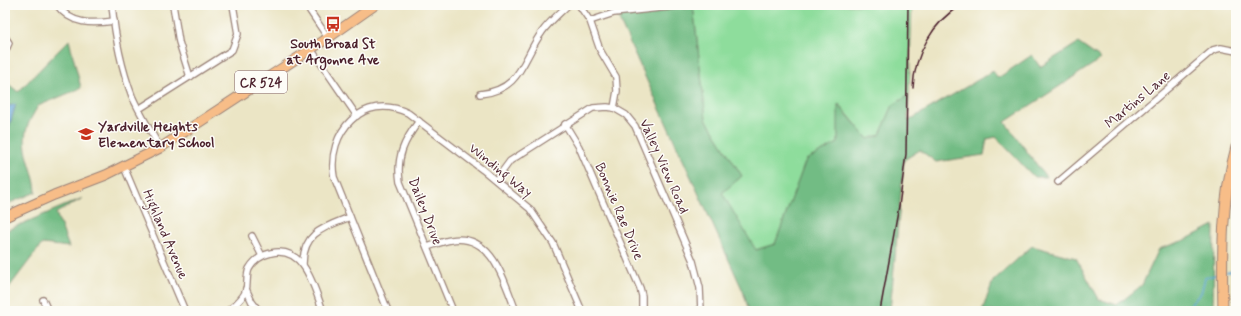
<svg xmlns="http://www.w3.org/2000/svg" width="1241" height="316" font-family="Mynerve,sans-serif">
  <rect width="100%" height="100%" fill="#fdfcf7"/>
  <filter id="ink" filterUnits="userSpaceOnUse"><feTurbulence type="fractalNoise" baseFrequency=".025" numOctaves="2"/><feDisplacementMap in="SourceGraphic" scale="8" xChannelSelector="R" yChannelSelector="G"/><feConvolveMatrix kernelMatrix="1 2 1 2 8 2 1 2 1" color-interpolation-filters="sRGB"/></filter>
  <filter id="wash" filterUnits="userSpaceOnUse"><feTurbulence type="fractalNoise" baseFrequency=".012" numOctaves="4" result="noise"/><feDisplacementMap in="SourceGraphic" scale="16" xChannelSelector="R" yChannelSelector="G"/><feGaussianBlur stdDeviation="0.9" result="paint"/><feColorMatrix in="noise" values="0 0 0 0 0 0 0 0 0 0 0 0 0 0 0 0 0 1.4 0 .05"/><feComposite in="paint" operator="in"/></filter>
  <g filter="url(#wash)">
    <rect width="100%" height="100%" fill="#ebe5c5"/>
    <polygon fill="#8edd9c" stroke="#6c7e64" points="693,5 912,5 909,95 893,105 880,135 868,139 839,104 838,143 806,160 775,244 755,250 722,193 742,176 706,119"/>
    <g fill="#72bc84" stroke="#5e6e58">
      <polygon points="693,5 706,119 742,176 722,193 756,250 775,244 806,160 838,143 838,104 868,139 880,135 893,105 909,95 908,121 993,71 998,78 1032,55 1040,67 1078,43 1101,59 1005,122 1046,177 1034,177 996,137 987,139 984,155 936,162 920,150 904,160 890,311 749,311 743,291 616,13"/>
      <path d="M69,40L81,88L38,106C34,113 29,121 27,128C20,150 35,170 36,192L5,205V141L15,105L5,107V81L18,92Z"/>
      <polygon points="83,198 56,213 69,247 42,244 7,290 6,311 5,311 5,231"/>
      <polygon points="1214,225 1213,311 982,311 993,281 1032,246 1076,258 1099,299 1117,305 1142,285 1159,249 1185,240"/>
    </g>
    <polygon fill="#60a5d5" stroke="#556280" points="16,104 5,141 5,107"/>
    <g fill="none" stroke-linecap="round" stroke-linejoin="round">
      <g stroke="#60a5d5" stroke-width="1.5">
        <polyline points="1226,272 1236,269"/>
        <polyline points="1184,311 1201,293 1205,278 1219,274"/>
      </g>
    </g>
  </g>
  <g filter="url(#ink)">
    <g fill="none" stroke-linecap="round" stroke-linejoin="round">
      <g stroke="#9a8278" stroke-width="8">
        <g id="street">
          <path d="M57,5C71,25 92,24 114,21"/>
          <path d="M112,5C115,36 121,67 132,96C140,114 151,131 160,148"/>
          <polyline points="173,5 179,42 190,77"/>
          <polyline points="306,5 328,38"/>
          <polyline points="579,5 590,21 600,50 616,77 617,91 614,108"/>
          <polyline points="590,21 614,13 688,5"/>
          <polyline points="5,37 9,43 5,52"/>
          <polyline points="311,49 357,116"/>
          <path d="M480,94C522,90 522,59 542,32C549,22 559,14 568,5"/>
          <polyline points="139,109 232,50 238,34 233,5"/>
          <path d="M419,121C404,141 396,157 400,182L453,311"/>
          <polyline points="565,124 579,147 640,288 642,296 642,311"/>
          <polyline points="124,167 185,311"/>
          <polyline points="496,180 510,161 593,108 607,107 614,108 626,115 635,126 693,261 700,288 701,311"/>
          <polyline points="1058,182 1213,50 1221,48 1236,51"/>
          <polyline points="252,236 262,256"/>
          <path d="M427,247C434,245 443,241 451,240C493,233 504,282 516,311"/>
          <path d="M303,264C303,232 325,227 350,217"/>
          <polyline points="246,289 252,302 259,311"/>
          <polyline points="43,300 48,311"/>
          <path d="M228,311C234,306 244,298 246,290C248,283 246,276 249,269C254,260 262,255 271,253C305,245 314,288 323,311"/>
          <path d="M388,311L334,177C326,133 363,91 408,113L483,170L530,209L553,243L582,311"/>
        </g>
      </g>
      <g stroke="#9a8278" stroke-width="11">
        <g id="primary">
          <polyline points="5,217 54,195 106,175 160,148 328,38 375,5"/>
          <path d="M1223,311C1222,256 1221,200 1236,147"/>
        </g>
      </g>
      <use href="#street" stroke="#fff" stroke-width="5.5"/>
      <use href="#primary" stroke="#f7bd88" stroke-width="9"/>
      <g stroke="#4a1f2b" stroke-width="1.5">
        <path d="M913,88C914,56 933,21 961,5"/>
        <polyline points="880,311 899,206 906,154 908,5"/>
      </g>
    </g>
  </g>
  <defs>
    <g id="bus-bare" transform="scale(1.2)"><path d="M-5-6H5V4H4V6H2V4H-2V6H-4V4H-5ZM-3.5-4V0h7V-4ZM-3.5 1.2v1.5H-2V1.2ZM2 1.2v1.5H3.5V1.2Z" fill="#c8321e" stroke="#fdfcf7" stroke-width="2.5" paint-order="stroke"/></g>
    <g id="school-bare" transform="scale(1.2)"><path d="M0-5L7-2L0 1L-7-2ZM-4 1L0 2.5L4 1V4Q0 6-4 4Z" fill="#c8321e" stroke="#fdfcf7" stroke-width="2.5" paint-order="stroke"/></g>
  </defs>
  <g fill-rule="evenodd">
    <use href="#bus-bare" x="333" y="24"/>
    <use href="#school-bare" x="86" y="134"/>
  </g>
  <g text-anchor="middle" stroke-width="3" stroke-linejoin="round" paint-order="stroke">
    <rect fill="#fdfcf7" stroke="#806168" stroke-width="1" x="235" y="71" width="52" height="22" rx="3"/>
    <g font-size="13" font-weight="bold" fill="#4a1f2b">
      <text x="261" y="87">CR 524</text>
    </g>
    <g font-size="14" font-weight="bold" fill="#4a1f2b" stroke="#fdfcf7">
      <text x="333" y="48">South Broad St<tspan x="333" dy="16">at Argonne Ave</tspan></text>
      <text x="98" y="131" text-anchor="start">Yardville Heights<tspan x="98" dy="16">Elementary School</tspan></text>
    </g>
    <g font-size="14" fill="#4a1f2b" stroke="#fdfcf7">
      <text transform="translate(1137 99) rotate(-40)" y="5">Martins Lane</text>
      <text transform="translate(665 166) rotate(66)" y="5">Valley View Road</text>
      <text transform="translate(501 170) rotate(39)" y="5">Winding Way</text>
      <text transform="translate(426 211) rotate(69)" y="5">Dailey Drive</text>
      <text transform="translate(620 211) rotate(67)" y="5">Bonnie Rae Drive</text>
      <text transform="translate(166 234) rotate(67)" y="5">Highland Avenue</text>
    </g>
  </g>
  <rect width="1241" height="316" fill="none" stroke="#fdfcf7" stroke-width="20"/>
</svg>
